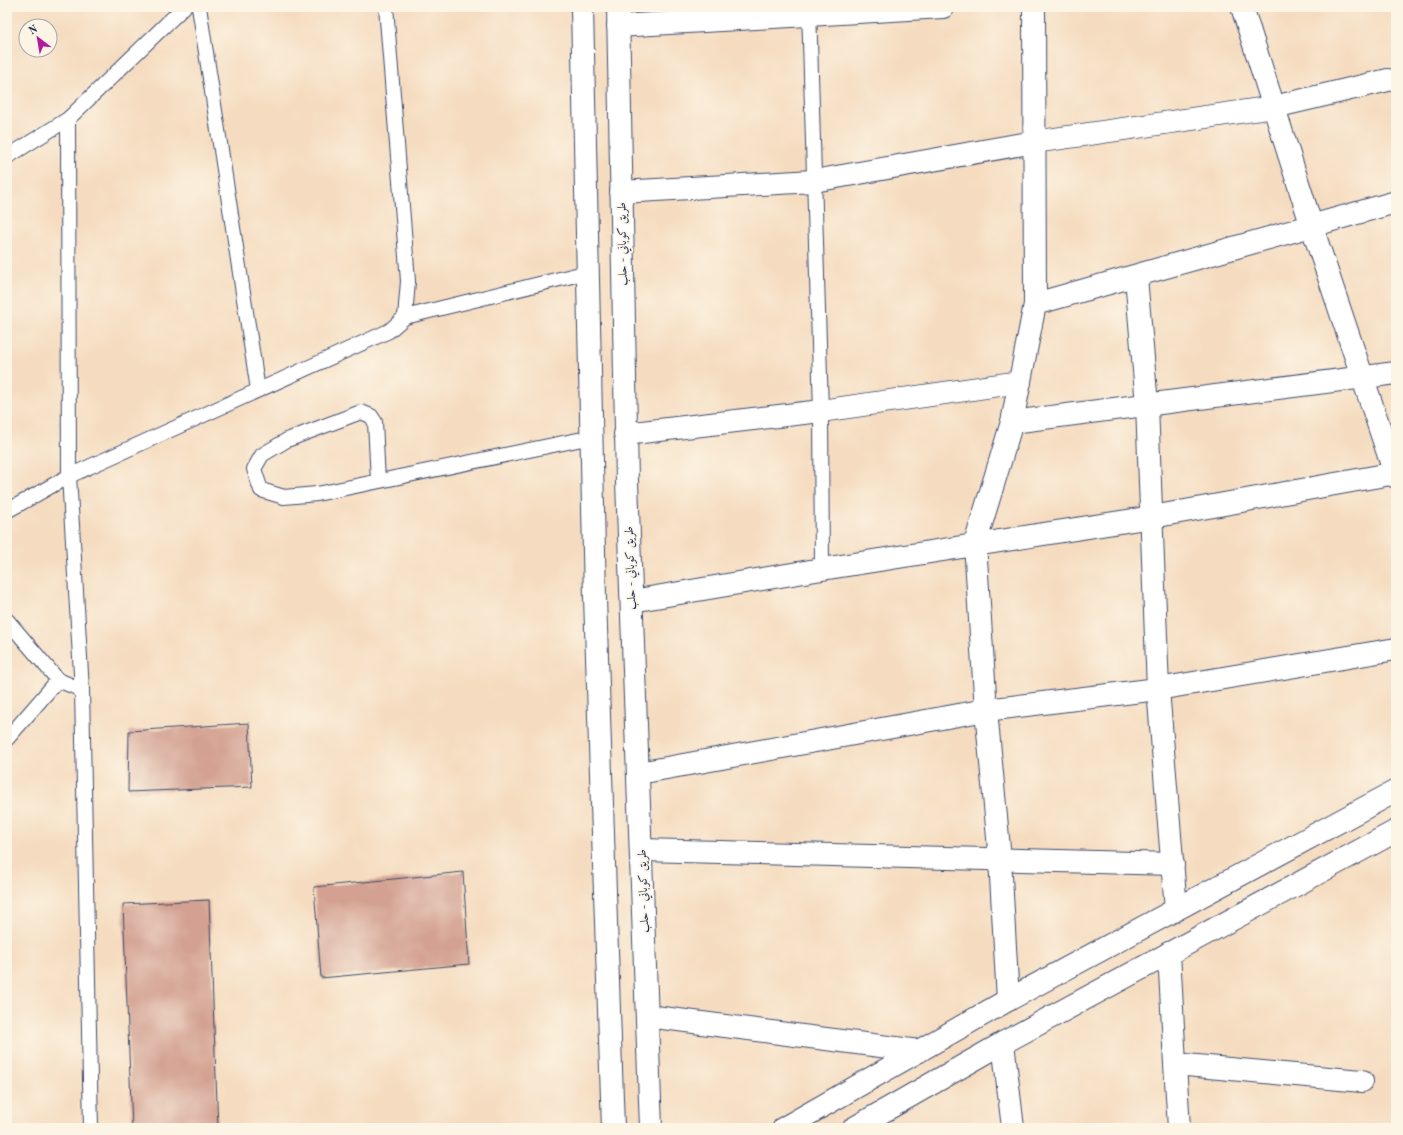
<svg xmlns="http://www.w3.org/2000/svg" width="1403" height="1135" font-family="'Old Standard TT',Amiri,serif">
  <rect width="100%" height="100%" fill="#fcf5e5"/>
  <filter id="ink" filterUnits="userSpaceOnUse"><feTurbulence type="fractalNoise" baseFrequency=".025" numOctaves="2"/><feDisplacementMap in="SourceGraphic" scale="8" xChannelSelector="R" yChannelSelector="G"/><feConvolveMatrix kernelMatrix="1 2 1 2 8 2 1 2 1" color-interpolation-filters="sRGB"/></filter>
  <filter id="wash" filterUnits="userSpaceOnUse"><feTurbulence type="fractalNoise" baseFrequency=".012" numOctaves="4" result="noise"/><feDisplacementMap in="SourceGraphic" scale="16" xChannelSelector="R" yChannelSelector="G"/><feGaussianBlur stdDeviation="0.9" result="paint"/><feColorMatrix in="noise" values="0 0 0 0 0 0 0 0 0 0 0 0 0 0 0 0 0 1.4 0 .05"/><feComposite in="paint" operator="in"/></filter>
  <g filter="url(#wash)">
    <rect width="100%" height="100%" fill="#f5dcc0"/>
    <g id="blocks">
      <g fill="#d3a091">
        <polygon points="249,723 252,787 128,792 129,731"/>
        <polygon points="463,872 469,964 321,978 314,887"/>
        <polygon points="209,900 218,1128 132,1128 123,904"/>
      </g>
    </g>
  </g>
  <g filter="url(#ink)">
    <use href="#blocks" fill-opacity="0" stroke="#3c496d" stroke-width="1"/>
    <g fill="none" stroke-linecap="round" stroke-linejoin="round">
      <g stroke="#3c496d" stroke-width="16">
        <g id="service">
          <polyline points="199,7 258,390"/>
          <polyline points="809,7 821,411 822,569"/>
          <polyline points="68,119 69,476 82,690 91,1128"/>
          <polyline points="7,157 68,119 184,7"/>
          <polyline points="405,317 588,272"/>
          <polyline points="378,481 375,422 371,416 361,412 287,440 262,455 254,469 261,490 284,497 317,494 592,437"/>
          <polyline points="7,511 69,476 389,331 405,317 408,281 386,7"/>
          <polyline points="7,620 58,680 82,690"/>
          <polyline points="7,739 58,680"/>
        </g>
      </g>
      <g stroke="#3c496d" stroke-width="24">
        <g id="minor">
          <polyline points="1242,7 1312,227 1396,477"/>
          <polyline points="618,26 943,7"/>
          <polyline points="621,192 814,181 1034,142 1274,107 1388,80"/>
          <polyline points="1136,277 1147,405 1158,689 1176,909"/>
          <polyline points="1035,304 1396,202"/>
          <polyline points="1012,422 1396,373"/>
          <polyline points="625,434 821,411 1020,382"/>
          <polyline points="632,601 822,569 1152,517 1396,473"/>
          <polyline points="639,773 986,710 1158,689 1396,649"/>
          <polyline points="642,850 1173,864"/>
          <polyline points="1169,953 1175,1064 1362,1081"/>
          <polyline points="1008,1000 1000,859 986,710 975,544 1012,422 1035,304 1034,7"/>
          <polyline points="647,1016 919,1051"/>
          <polyline points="1003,1043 1013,1128"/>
          <polyline points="1175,1064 1179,1128"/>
        </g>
      </g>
      <g stroke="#3c496d" stroke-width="24">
        <g id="tertiary">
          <polyline points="784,1128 1008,1000 1396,791"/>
          <polyline points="854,1128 1003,1043 1396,831"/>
        </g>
      </g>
      <g stroke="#3c496d" stroke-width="24">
        <g id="primary">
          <polyline points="582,7 595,598 613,1128"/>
          <polyline points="618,7 627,482 651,1128"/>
        </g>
      </g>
      <use href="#service" stroke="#fff" stroke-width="14"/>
      <use href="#minor" stroke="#fff" stroke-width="22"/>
      <use href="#tertiary" stroke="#fff" stroke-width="22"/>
      <use href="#primary" stroke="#fff" stroke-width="22"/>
    </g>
  </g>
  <g text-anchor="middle" stroke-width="3.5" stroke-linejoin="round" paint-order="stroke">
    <g font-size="12" fill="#1b2f5e" stroke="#fcf5e5">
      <text transform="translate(622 244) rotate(-91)" y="4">طريق كوباني - حلب</text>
      <text transform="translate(630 568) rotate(-92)" y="4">طريق كوباني - حلب</text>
      <text transform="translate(643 891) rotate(-92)" y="4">طريق كوباني - حلب</text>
    </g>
  </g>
  <rect width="1403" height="1135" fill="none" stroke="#fcf5e5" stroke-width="24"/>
  <g transform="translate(38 38) rotate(329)"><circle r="19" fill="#fcf5e5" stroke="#a2a6af"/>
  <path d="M0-3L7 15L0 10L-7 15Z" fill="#b5179e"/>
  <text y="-6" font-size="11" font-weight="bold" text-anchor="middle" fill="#1b2f5e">N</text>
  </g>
</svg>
